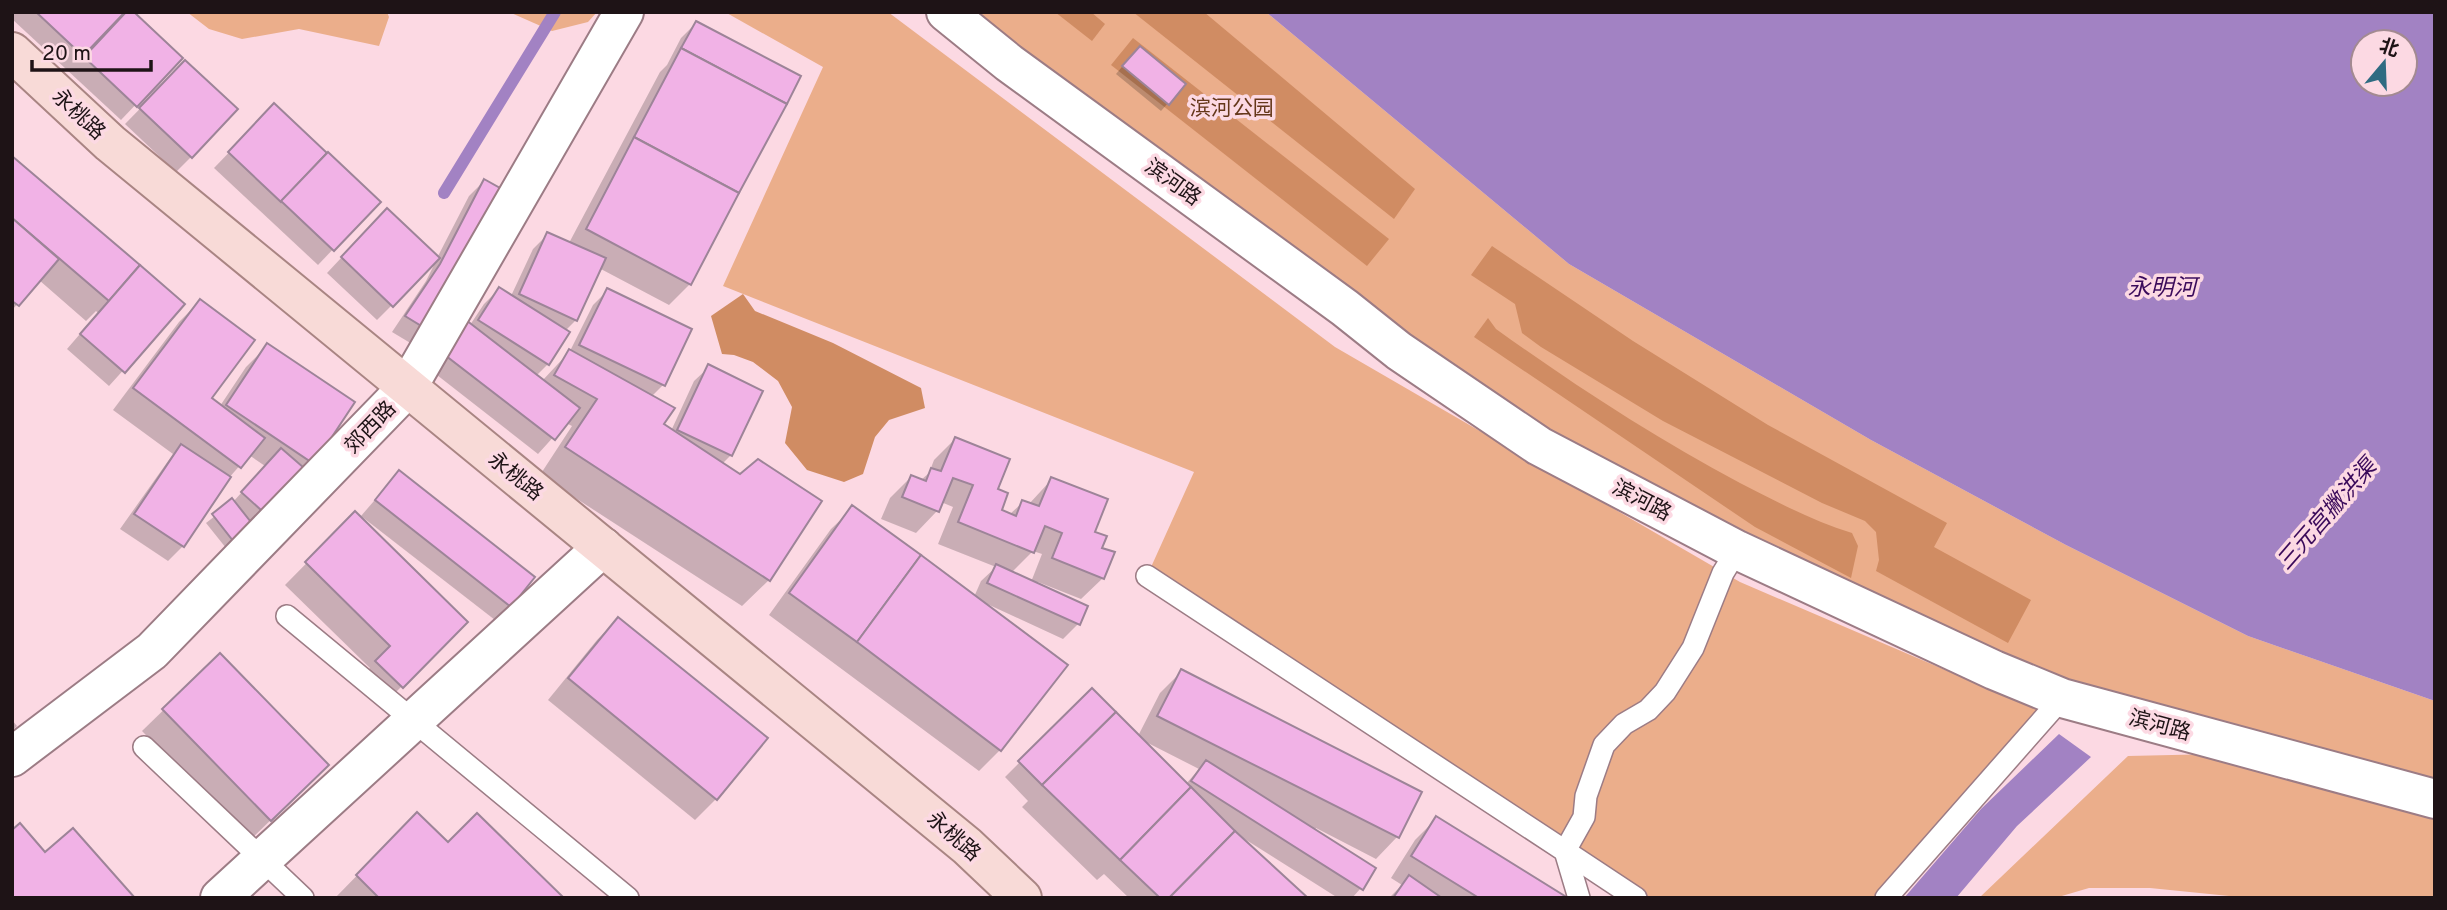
<svg xmlns="http://www.w3.org/2000/svg" width="2447" height="910" font-family="Overpass,'Noto Sans SC',sans-serif">
  <rect width="100%" height="100%" fill="#fcd9e3"/>
  <g fill="#ebae8b">
    <polygon points="187,12 387,12 389,17 379,46 299,29 242,39 209,29"/>
    <polygon points="509,12 597,12 588,22 552,31"/>
    <polygon points="725,12 888,12 1335,347 1740,582 2048,714 1887,898 1636,898 1147,576 1194,472 723,286 823,67"/>
    <polygon points="946,12 1266,12 1569,264 1871,440 2066,545 2248,636 2435,701 2435,898 2249,898 2150,888 2089,888 2055,898 1979,898 2128,756 2260,753 2062,698 1541,445"/>
  </g>
  <g fill="#d08c63">
    <polygon points="1055,12 1091,12 1105,24 1092,41"/>
    <polygon points="1133,12 1204,12 1415,189 1394,219"/>
    <polygon points="1133,38 1389,239 1367,266 1111,65"/>
    <polygon points="1492,246 1633,341 1768,425 1947,523 1934,547 2031,600 2008,643 1876,571 1879,560 1876,532 1865,521 1822,503 1663,421 1541,347 1522,333 1515,304 1471,275"/>
    <polygon points="743,294 755,311 833,343 921,388 925,408 889,420 875,437 863,474 844,482 807,470 785,443 792,407 778,381 753,362 734,355 722,354 711,316"/>
    <path d="M1488,318L1496,329C1574,385 1655,438 1740,483C1777,502 1813,521 1852,533L1858,546L1851,578L1755,527L1474,337Z"/>
  </g>
  <g fill="#a282c3" fill-rule="evenodd">
    <path d="M1266,12H2435V701L2248,636L2066,545L1871,440L1569,264ZM2363,42H2405V84H2363Z"/>
    <polygon points="2059,734 2091,757 2017,826 1956,898 1904,898 1981,809"/>
  </g>
  <g fill="#0003" fill-rule="evenodd">
    <polygon points="12,12 131,12 180,58 121,120 12,19"/>
    <polygon points="696,23 690,284 669,305 599,268 576,320 565,331 548,364 536,376 542,381 570,351 593,305 608,290 690,330 663,385 651,397 662,425 671,431 694,381 709,367 731,455 722,464 769,580 742,606 540,475 572,426 566,423 538,454 428,368 470,325 484,304 499,289 511,296 533,249 548,234 569,243 660,72 667,65 681,38"/>
    <polygon points="1132,55 1168,103 1161,111 1116,74"/>
    <polygon points="171,77 191,157 176,172 125,124"/>
    <polygon points="274,106 378,202 318,265 214,168"/>
    <polygon points="12,158 183,304 109,386 67,349 98,313 96,311 86,321 39,280 12,310"/>
    <polygon points="484,181 504,193 412,344 392,332 426,281 436,261 377,320 327,273 372,225 437,258 469,196"/>
    <polygon points="200,301 209,398 220,406 246,367 268,345 313,462 226,548 206,523 233,502 265,466 249,455 228,479 183,546 168,561 120,529 173,454 113,410 179,322"/>
    <path d="M955,439L995,490L1000,511L1009,515L1023,502L1029,504L1052,479L1093,533L1100,548L1103,578L1081,599L1038,582L1037,585L1078,624L1063,639L985,603L1000,750L979,771L769,615L831,529L853,508L974,597L981,581L996,567L938,544L953,507L941,502L937,511L916,533L881,519L890,498L911,477L921,480L929,473L934,460ZM1033,551L1042,554L1031,582L1011,573Z"/>
    <polygon points="399,472 509,606 495,620 361,516"/>
    <polygon points="355,514 466,622 380,708 355,683 370,668 285,585"/>
    <polygon points="618,619 716,799 695,820 548,700 597,640"/>
    <polygon points="220,655 306,786 249,841 142,731"/>
    <path d="M1181,672L1420,792L1397,837L1376,859L1316,828L1314,831L1361,888L1352,898H1338L1243,838L1242,840L1307,898H1129L1104,874L1097,880L1022,807L1028,801L1005,777L1092,690L1138,736L1160,693ZM1142,740L1199,769L1186,784Z"/>
    <polygon points="12,720 17,726 12,731"/>
    <polygon points="417,814 448,844 562,898 335,898"/>
    <polygon points="1436,819 1565,898 1389,898 1402,885 1391,878 1415,840"/>
  </g>
  <g fill="none" stroke-linecap="round" stroke-linejoin="round">
    <polyline stroke="#a282c3" stroke-width="12" points="444,193 555,12"/>
  </g>
  <g fill="#f1b2e6" stroke="#9d8498" stroke-width="2">
    <polygon points="36,12 125,12 83,56"/>
    <polygon points="126,12 134,12 183,58 137,107 84,57"/>
    <polygon points="696,21 801,76 787,104 681,48"/>
    <polygon points="1140,46 1186,84 1169,105 1122,66"/>
    <polygon points="681,48 787,104 739,193 634,137"/>
    <polygon points="185,60 238,109 192,158 139,108"/>
    <polygon points="274,103 327,153 281,202 228,152"/>
    <polygon points="634,137 739,193 691,285 586,229"/>
    <polygon points="328,152 381,202 334,251 281,201"/>
    <polygon points="12,156 140,265 109,301 12,218"/>
    <polygon points="484,179 507,192 428,330 405,316 440,264"/>
    <polygon points="387,208 440,258 393,307 341,257"/>
    <polygon points="12,218 59,259 19,306 12,301"/>
    <polygon points="547,232 606,258 577,321 519,294"/>
    <polygon points="140,265 185,304 125,373 80,334"/>
    <polygon points="499,287 570,332 549,365 478,320"/>
    <polygon points="607,288 692,329 665,386 579,345"/>
    <polygon points="200,299 255,340 212,398 265,438 241,468 133,388"/>
    <polygon points="466,320 580,408 555,440 441,352"/>
    <polygon points="267,343 355,402 314,464 226,405"/>
    <polygon points="569,349 675,408 664,424 740,474 758,459 822,501 770,581 565,447 597,399 554,375"/>
    <polygon points="708,364 763,391 732,456 677,430"/>
    <polygon points="955,437 1010,459 998,489 1008,493 1002,510 1016,516 1022,500 1039,506 1051,477 1108,499 1095,532 1107,536 1102,548 1115,552 1104,579 1052,558 1062,533 1045,526 1034,553 958,522 973,485 953,478 939,512 902,497 911,475 926,481 931,468 941,471"/>
    <polygon points="181,444 231,477 184,547 134,514"/>
    <polygon points="281,448 311,474 271,519 241,492"/>
    <polygon points="399,470 535,577 511,607 375,500"/>
    <polygon points="232,498 254,526 234,542 212,514"/>
    <polygon points="852,505 921,555 857,642 789,593"/>
    <polygon points="355,511 468,622 403,688 375,661 390,646 305,562"/>
    <polygon points="921,555 1068,665 1001,751 857,642"/>
    <polygon points="996,564 1088,606 1080,625 987,583"/>
    <polygon points="618,617 768,738 717,800 568,678"/>
    <polygon points="220,653 329,765 271,821 162,709"/>
    <polygon points="1181,669 1422,792 1399,838 1157,716"/>
    <polygon points="1092,688 1116,712 1042,785 1018,761"/>
    <polygon points="1116,712 1191,787 1120,860 1042,785"/>
    <polygon points="1206,760 1376,868 1363,890 1191,781"/>
    <polygon points="1191,787 1235,831 1169,898 1160,898 1120,860"/>
    <polygon points="417,812 448,842 477,813 564,898 379,898 356,875"/>
    <polygon points="1436,816 1568,898 1479,898 1411,856"/>
    <polygon points="20,823 45,852 73,828 135,898 12,898 12,830"/>
    <polygon points="1235,831 1308,898 1169,898"/>
    <polygon points="1409,875 1442,898 1393,898"/>
  </g>
  <g fill="none" stroke-linecap="round" stroke-linejoin="round">
    <g stroke="#9c7c85" stroke-width="24">
      <g id="service">
        <polyline points="1147,576 1565,851 1579,898"/>
        <polyline points="287,616 628,898"/>
        <polyline points="144,747 303,898"/>
        <polyline points="1636,898 1565,851 1584,817 1586,796 1604,745 1624,724 1648,710 1665,692 1693,648 1723,573 1737,550"/>
        <polyline points="1886,898 2062,698"/>
      </g>
    </g>
    <g stroke="#9c7c85" stroke-width="42">
      <g id="minor">
        <polyline points="946,12 1009,63 1345,308 1399,351 1539,446 1737,550 1994,670 2062,698 2435,799"/>
        <polyline points="12,757 152,651 407,388 624,12"/>
        <polyline points="220,898 603,547"/>
      </g>
    </g>
    <g stroke="#a98583" stroke-width="42">
      <polyline id="primary" points="12,52 110,143 967,846 1022,898"/>
    </g>
    <use href="#service" stroke="#fff" stroke-width="21"/>
    <use href="#minor" stroke="#fff" stroke-width="38"/>
    <use href="#primary" stroke="#f8dad7" stroke-width="38"/>
  </g>
  <g text-anchor="middle" stroke-width="7" stroke-linejoin="round" paint-order="stroke">
    <g font-size="21" fill="#65371a" stroke="#fcd9e3">
      <text x="1232" y="115">滨河公园</text>
    </g>
    <g font-size="21" fill="#1e1316" stroke="#fcd9e3">
      <text transform="translate(79 114) rotate(43)" y="7">永桃路</text>
      <text transform="translate(1173 182) rotate(36)" y="7">滨河路</text>
      <text transform="translate(370 427) rotate(-46)" y="7">郊西路</text>
      <text transform="translate(516 476) rotate(39)" y="7">永桃路</text>
      <text transform="translate(1642 500) rotate(28)" y="7">滨河路</text>
      <text transform="translate(2160 725) rotate(15)" y="7">滨河路</text>
      <text transform="translate(954 836) rotate(41)" y="7">永桃路</text>
    </g>
    <g font-size="23" font-style="italic" fill="#3a0a5a" stroke="#fcd9e3">
      <text x="2162" y="295">永明河</text>
      <text transform="translate(2326 514) rotate(-49)" y="8">三元宫撇洪渠</text>
    </g>
  </g>
  <rect width="2447" height="910" fill="none" stroke="#1e1316" stroke-width="28"/>
  <g transform="translate(2384 63) rotate(19)"><circle r="33" fill="#fcd9e3" stroke="#a38a91" stroke-width="2"/>
  <path d="M0-5L12 26L0 18L-12 26Z" fill="#2f6b82"/>
  <text y="-10" font-size="19" font-weight="bold" text-anchor="middle" fill="#1e1316">北</text>
  </g>
  <path d="M32 60v10h119v-10" fill="none" stroke="#1e1316" stroke-width="3.5"/>
  <text x="42" y="60" font-size="21" fill="#1e1316" stroke="#fcd9e3" stroke-width="5" paint-order="stroke">20 m</text>
</svg>
